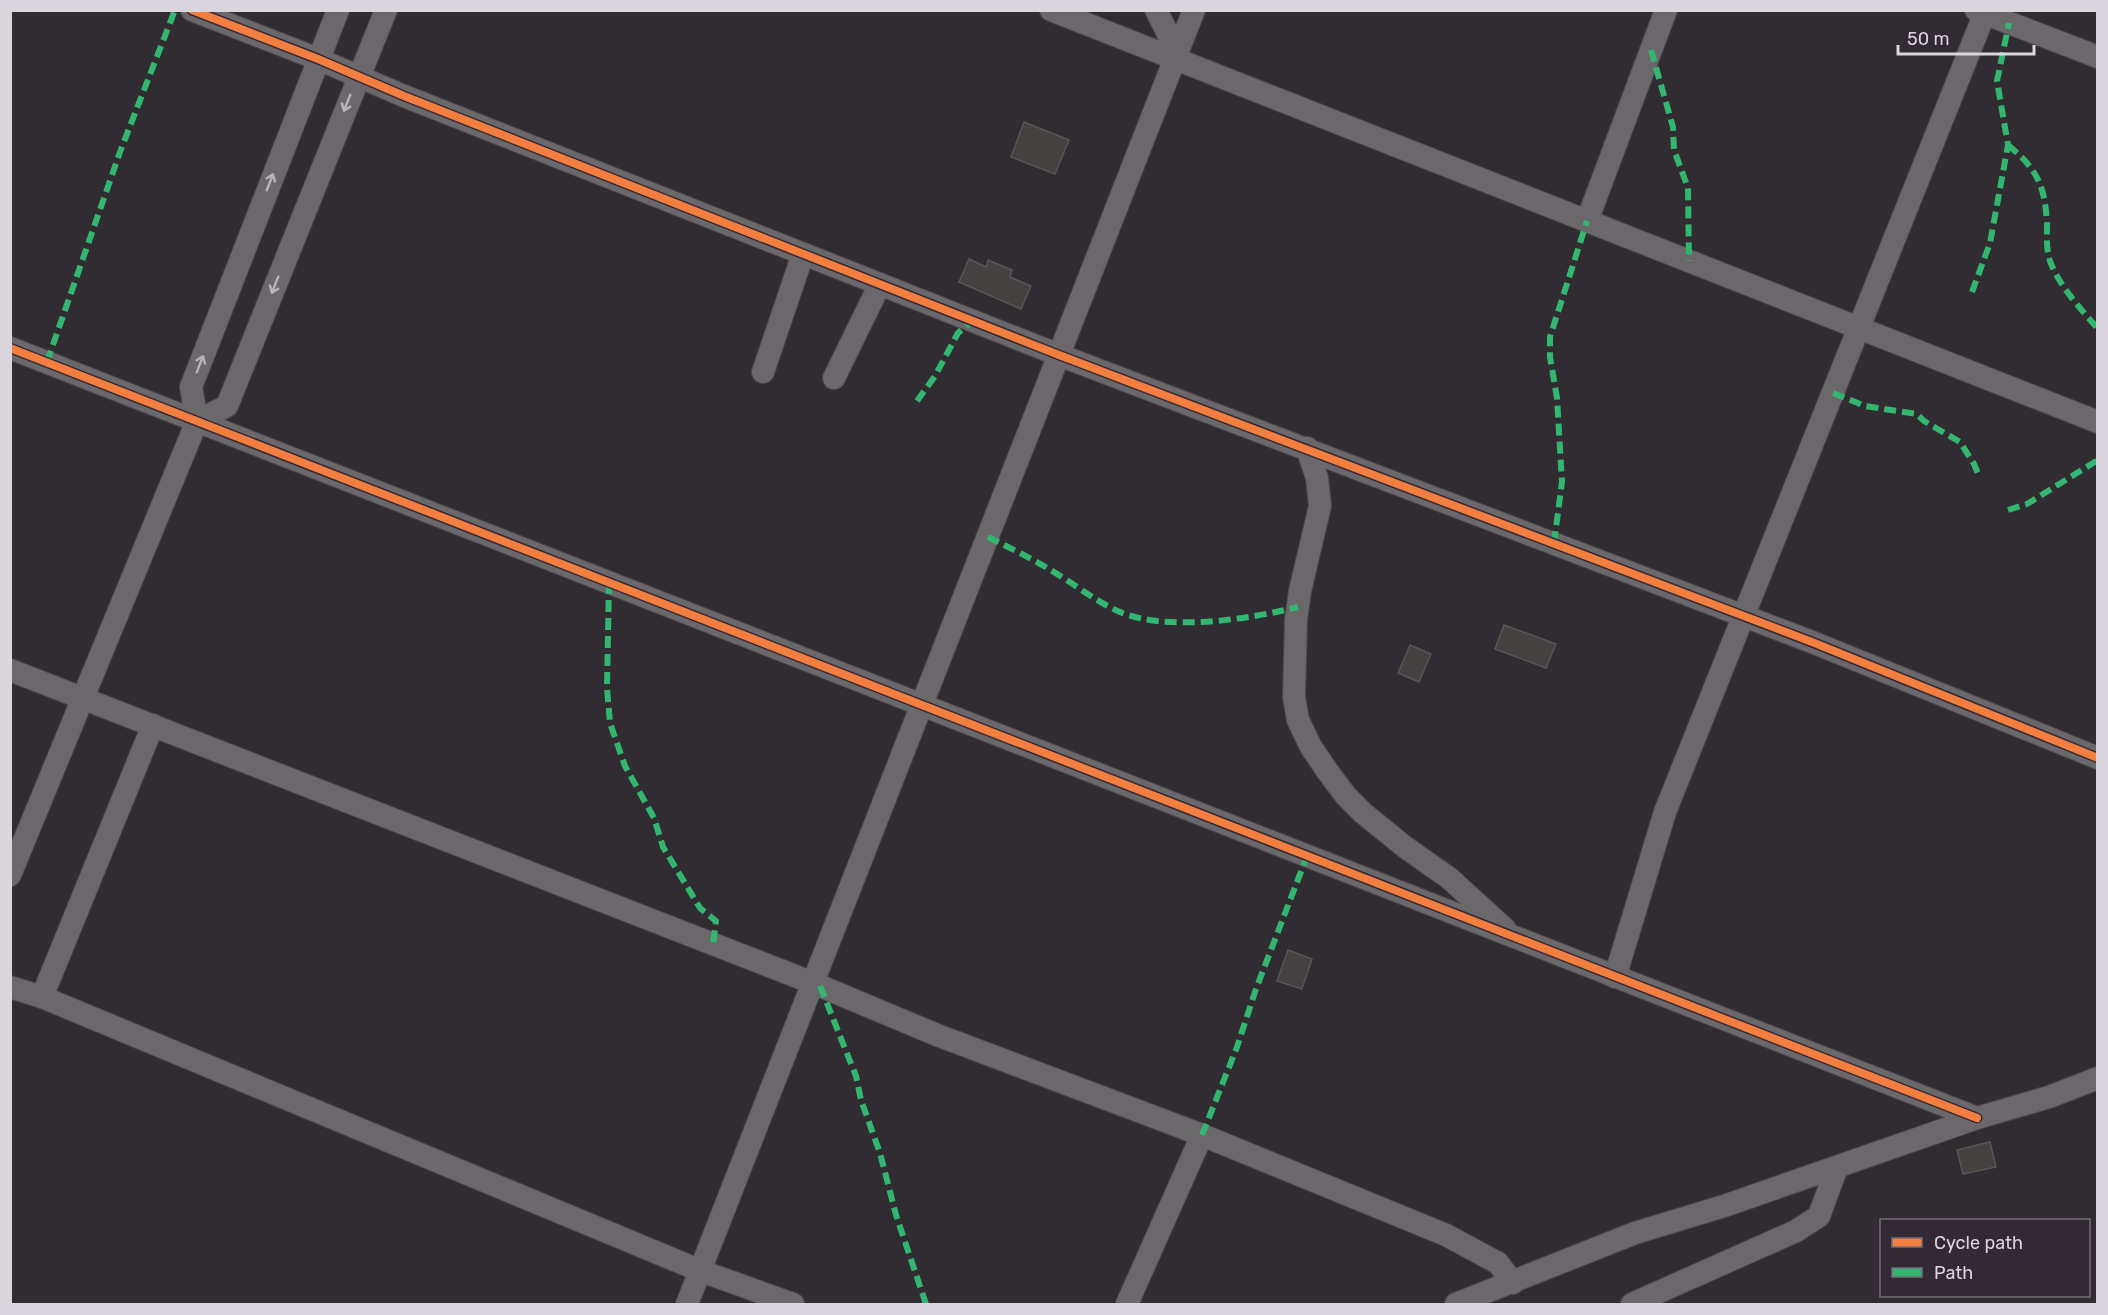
<svg xmlns="http://www.w3.org/2000/svg" width="2108" height="1315" font-family="Rubik,sans-serif">
  <rect width="100%" height="100%" fill="#312c32"/>
  <g fill="#454141" stroke="#595555" stroke-width="1.5">
    <polygon points="1024,122 1069,140 1055,174 1011,157"/>
    <polygon points="969,259 986,267 988,260 1012,270 1010,277 1031,286 1021,309 959,282"/>
    <polygon points="1504,625 1556,644 1546,668 1495,649"/>
    <polygon points="1410,645 1431,654 1419,682 1398,673"/>
    <polygon points="1288,950 1312,959 1302,989 1277,981"/>
    <polygon points="1990,1142 1996,1167 1963,1174 1957,1150"/>
  </g>
  <g fill="none" stroke-linecap="round" stroke-linejoin="round">
    <g stroke="#4b484d" stroke-width="24">
      <g id="minor">
        <polyline points="192,10 318,59 404,96 1059,355 1812,642 2098,758"/>
        <polyline points="1051,10 2098,422"/>
        <polyline points="1156,10 1169,36 1175,59"/>
        <polyline points="1976,10 2098,57"/>
        <polyline points="1587,221 1666,10"/>
        <polyline points="10,348 1977,1118"/>
        <polyline points="763,372 803,254"/>
        <polyline points="834,378 880,284"/>
        <polyline points="197,421 227,406 386,10"/>
        <polyline points="1307,448 1317,478 1320,506 1300,591 1296,620 1294,697 1298,720 1311,747 1328,772 1346,796 1363,813 1405,847 1449,878 1505,929"/>
        <polyline points="10,670 813,983 937,1035 1202,1135 1446,1235 1498,1263 1513,1283"/>
        <polyline points="10,875 197,421 191,387 338,10"/>
        <polyline points="1615,977 1665,812 1986,10"/>
        <polyline points="10,987 42,997 701,1271 793,1304"/>
        <polyline points="42,997 153,725"/>
        <polyline points="687,1304 1194,10"/>
        <polyline points="1127,1304 1202,1135"/>
        <polyline points="1456,1304 1635,1233 1724,1206 1977,1118 2049,1097 2098,1078"/>
        <polyline points="1632,1304 1796,1231 1819,1216 1837,1167"/>
      </g>
    </g>
    <use href="#minor" stroke="#6b686c" stroke-width="22"/>
    <g stroke="#33b770" stroke-width="6" stroke-dasharray="12 6" stroke-linecap="butt">
      <polyline points="1651,50 1673,127 1674,150 1688,188 1689,261"/>
      <path d="M2008,145C2037,169 2045,185 2047,224C2047,237 2046,249 2050,261C2059,286 2081,309 2098,329"/>
      <polyline points="1972,292 1990,243 2008,145 1997,81 2009,23"/>
      <polyline points="47,362 120,152 175,10"/>
      <polyline points="1833,393 1865,406 1917,414 1924,421 1960,442 1974,464 1980,478"/>
      <polyline points="917,401 935,376 958,333 972,321"/>
      <polyline points="2008,510 2027,504 2098,460"/>
      <path d="M988,537C1008,547 1029,557 1049,569C1073,583 1095,601 1120,612C1166,632 1250,619 1298,607"/>
      <polyline points="1554,543 1562,482 1557,398 1550,357 1550,337 1587,221"/>
      <polyline points="609,582 607,688 610,723 625,766 654,818 663,847 700,908 716,921 713,945"/>
      <polyline points="820,986 856,1076 861,1100 880,1153 896,1215 926,1304"/>
      <polyline points="1202,1135 1237,1047 1256,989 1307,856"/>
    </g>
    <g stroke="#332935" stroke-width="11">
      <g id="cycleway">
        <polyline points="192,10 318,59 404,96 1059,355 1812,642 2098,758"/>
        <polyline points="10,348 1977,1118"/>
      </g>
    </g>
    <use href="#cycleway" stroke="#f27e40" stroke-width="8"/>
  </g>
  <defs><path id="oneway-shaft" d="M-6 0H5M1.5-3L5.5 0L1.5 3" fill="none" stroke-width="1.6" stroke-linecap="round" stroke-linejoin="round" transform="scale(1.5)"/></defs>
  <g stroke="#b9b4bb">
    <use href="#oneway-shaft" transform="translate(347 103) rotate(112)"/>
    <use href="#oneway-shaft" transform="translate(270 182) rotate(-69)"/>
    <use href="#oneway-shaft" transform="translate(275 285) rotate(112)"/>
    <use href="#oneway-shaft" transform="translate(200 364) rotate(-69)"/>
  </g>
  <rect width="2108" height="1315" fill="none" stroke="#dbd5dd" stroke-width="24"/>
  <rect x="1880" y="1219" width="210" height="78" fill="#332935" stroke="#766e78" stroke-width="1.5"/>
  <rect x="1892" y="1238" width="30" height="9" fill="#f27e40" stroke="#766e78" stroke-width="1.5"/>
  <text x="1934" y="1249" font-size="18" fill="#dbd5dd">Cycle path</text>
  <rect x="1892" y="1268" width="30" height="9" fill="#33b770" stroke="#766e78" stroke-width="1.5"/>
  <text x="1934" y="1279" font-size="18" fill="#dbd5dd">Path</text>
  <path d="M1898 45v9h136v-9" fill="none" stroke="#dbd5dd" stroke-width="3"/>
  <text x="1907" y="45" font-size="18" fill="#dbd5dd" stroke="#332935" stroke-width="4.5" paint-order="stroke">50 m</text>
</svg>
